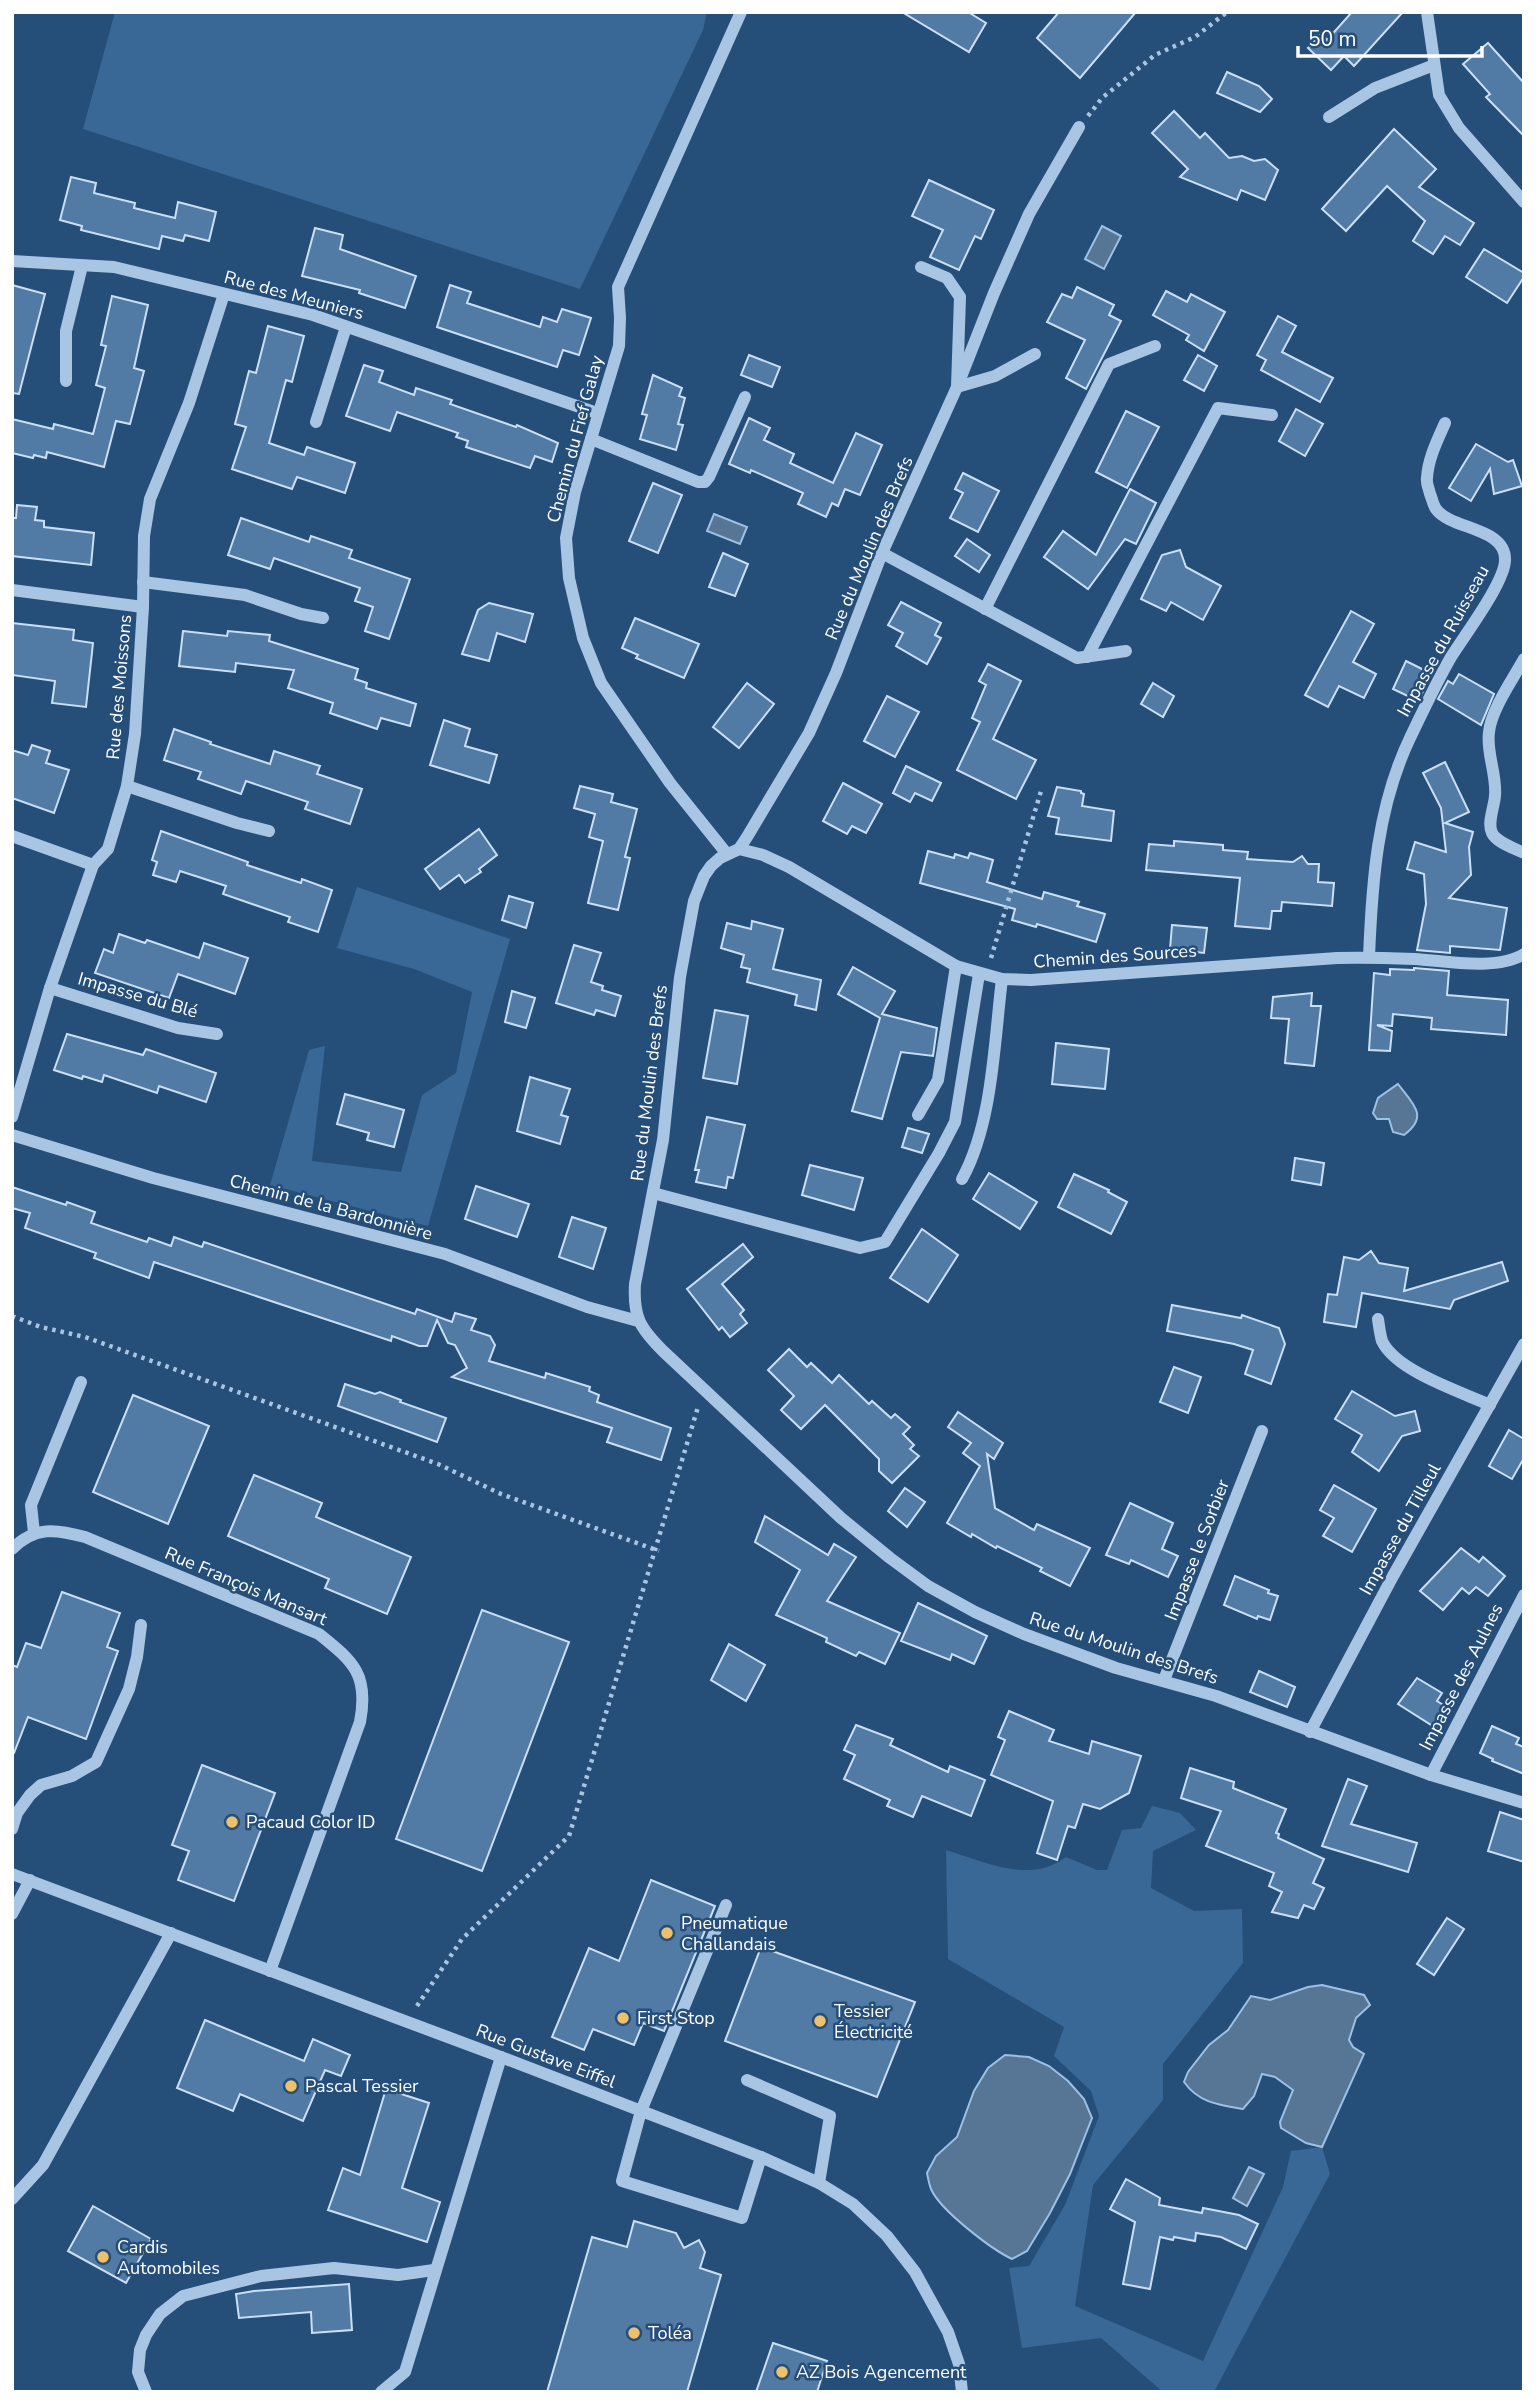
<svg xmlns="http://www.w3.org/2000/svg" width="1536" height="2404" font-family="'Nunito Sans',sans-serif">
  <rect width="100%" height="100%" fill="#254e79"/>
  <g fill="#396896">
    <polygon points="115,12 707,12 703,30 580,289 83,129"/>
    <polygon points="357,887 510,939 428,1226 270,1185 309,1050 325,1046 312,1161 401,1172 422,1095 456,1073 472,992 414,969 337,948"/>
    <path d="M1152,1806L1180,1813L1196,1830L1153,1851L1151,1888L1194,1911L1242,1909L1243,1963L1163,2064V2100L1093,2185L1075,2306L1203,2361L1283,2187L1291,2151L1322,2147L1330,2174L1215,2390L1212,2392H1163L1101,2338L1022,2348L1009,2268L1029,2266L1065,2205L1099,2116L1091,2091L1054,2056L1064,2027L948,1959L946,1850C983,1861 1030,1885 1066,1857L1097,1870H1107L1122,1830L1141,1828Z"/>
  </g>
  <g fill="#577594" stroke="#9cc1e4" stroke-width="2">
    <polygon points="1102,226 1121,236 1104,269 1085,259"/>
    <polygon points="714,514 747,527 740,544 707,531"/>
    <path d="M1398,1084C1412,1103 1430,1116 1404,1135L1393,1132L1389,1119H1377L1373,1113L1378,1098Z"/>
    <path d="M1322,1985L1364,1995L1370,2005L1356,2018L1349,2040L1353,2047L1364,2054L1322,2147L1306,2143L1281,2128L1280,2122L1293,2090L1275,2077L1262,2074L1254,2096L1243,2109C1219,2105 1199,2103 1184,2082L1188,2072L1209,2045L1228,2030L1251,1996L1270,2000L1308,1987Z"/>
    <path d="M1005,2055L1029,2057L1049,2066L1068,2081L1084,2099L1092,2118L1070,2174L1050,2213L1027,2251L1012,2259C991,2249 940,2210 931,2189C929,2184 928,2178 927,2173L936,2156L957,2137L974,2091L988,2068Z"/>
    <polygon points="1249,2167 1264,2174 1247,2206 1233,2198"/>
  </g>
  <g fill="#517ba5" stroke="#cadff3" stroke-width="2">
    <polygon points="902,12 968,12 986,23 969,52"/>
    <polygon points="1059,12 1136,12 1080,78 1037,38"/>
    <polygon points="1352,12 1403,12 1354,66 1344,56 1331,70 1308,48 1321,34 1327,40"/>
    <polygon points="1488,43 1524,83 1524,136 1486,97 1490,94 1463,64"/>
    <polygon points="1227,72 1259,86 1272,99 1260,112 1217,93"/>
    <polygon points="1174,111 1200,138 1205,133 1229,158 1242,156 1254,161 1265,159 1278,170 1265,200 1241,190 1237,200 1180,177 1188,169 1152,133"/>
    <polygon points="1394,129 1436,169 1419,187 1474,223 1460,245 1445,236 1433,254 1413,241 1425,221 1387,186 1346,231 1322,209"/>
    <polygon points="71,177 96,183 94,193 135,203 134,208 175,218 178,202 216,212 209,241 185,235 183,241 162,236 159,249 81,230 82,226 60,220"/>
    <polygon points="929,180 994,210 981,239 975,236 959,270 930,257 943,230 912,216"/>
    <polygon points="315,228 343,235 340,249 416,276 405,308 359,293 360,290 302,276"/>
    <polygon points="1484,249 1524,273 1524,277 1507,303 1466,277"/>
    <polygon points="12,285 45,294 19,394 12,393"/>
    <polygon points="450,285 471,292 467,303 540,327 543,317 557,322 562,309 591,318 579,355 563,350 557,367 437,327"/>
    <polygon points="1077,287 1114,305 1109,315 1121,321 1086,389 1066,378 1085,340 1047,322 1062,294 1072,298"/>
    <polygon points="1166,291 1187,302 1191,294 1225,312 1204,351 1186,340 1189,335 1153,315"/>
    <polygon points="112,296 148,305 134,368 144,371 130,424 116,421 104,467 47,452 46,458 34,455 33,458 12,453 12,419 53,429 54,424 93,434 105,388 96,385 106,346 101,345"/>
    <polygon points="1278,316 1296,326 1282,352 1333,378 1320,402 1261,370 1266,360 1257,355"/>
    <polygon points="268,326 304,336 292,382 286,380 269,443 304,455 307,447 355,463 345,493 297,477 292,489 232,469 246,427 235,424 249,371 256,373"/>
    <polygon points="749,355 780,367 772,387 741,375"/>
    <polygon points="1198,355 1217,366 1204,391 1184,380"/>
    <polygon points="364,365 383,371 379,382 414,395 416,388 452,400 450,404 516,427 517,425 558,443 552,462 535,456 530,468 466,447 468,441 456,437 458,433 397,412 390,431 346,416"/>
    <polygon points="653,375 682,388 679,396 685,398 678,424 683,425 676,450 640,439 647,415 642,414"/>
    <polygon points="1296,409 1323,424 1305,456 1279,441"/>
    <polygon points="1126,411 1159,427 1127,488 1096,472"/>
    <polygon points="749,418 770,428 764,440 794,454 790,463 833,483 856,433 882,445 860,495 845,489 838,506 832,503 826,517 798,504 803,493 751,470 750,473 729,464"/>
    <polygon points="1476,444 1508,462 1513,460 1522,486 1494,494 1490,469 1471,501 1449,488"/>
    <polygon points="963,473 999,491 978,532 950,518 963,493 955,489"/>
    <polygon points="653,483 682,495 658,553 629,541"/>
    <polygon points="1130,489 1156,503 1136,544 1125,539 1088,589 1044,557 1063,531 1096,555"/>
    <polygon points="17,505 37,507 35,520 44,521 44,527 94,533 91,565 12,556 12,518 16,518"/>
    <polygon points="241,518 309,542 311,536 352,550 349,558 410,579 389,639 365,631 373,607 355,601 360,588 274,558 270,569 228,555"/>
    <polygon points="967,539 990,555 979,572 955,556"/>
    <polygon points="1180,550 1186,567 1221,586 1203,620 1171,602 1166,611 1141,599 1162,555"/>
    <polygon points="723,553 748,564 735,596 709,587"/>
    <polygon points="901,602 941,623 935,635 941,638 927,664 896,646 903,633 888,625"/>
    <polygon points="489,603 533,614 525,642 497,633 489,661 462,654 478,610"/>
    <polygon points="1351,611 1374,624 1353,662 1376,674 1364,698 1339,686 1328,707 1305,695"/>
    <polygon points="635,618 699,644 684,678 636,658 638,655 622,648"/>
    <polygon points="12,623 74,630 73,640 93,643 86,707 52,703 55,681 12,675"/>
    <polygon points="183,631 227,636 228,631 270,635 269,641 358,669 355,679 367,683 366,688 416,704 410,726 381,718 377,729 330,713 333,703 288,688 294,670 236,663 235,672 179,666"/>
    <polygon points="1406,661 1432,674 1418,701 1393,689"/>
    <polygon points="988,664 1021,681 993,739 1036,760 1016,799 957,770 980,722 972,718 986,685 979,681"/>
    <polygon points="1459,674 1494,694 1481,725 1438,699 1448,681 1453,684"/>
    <polygon points="747,683 774,704 739,748 713,727"/>
    <polygon points="1153,683 1174,696 1163,717 1141,704"/>
    <polygon points="887,696 919,712 895,757 864,741"/>
    <polygon points="444,720 470,729 465,746 497,755 489,783 430,765"/>
    <polygon points="174,729 211,742 210,744 270,764 274,751 320,766 317,774 362,789 350,824 305,809 308,802 246,781 241,794 198,779 201,772 164,760"/>
    <polygon points="32,745 50,751 46,763 69,770 54,813 12,798 12,750 28,755"/>
    <polygon points="1445,762 1469,812 1445,823 1473,832 1469,847 1471,875 1449,898 1507,908 1500,950 1450,946 1450,953 1417,950 1426,904 1424,874 1407,869 1415,842 1446,852 1441,808 1423,773"/>
    <polygon points="906,766 941,783 932,801 915,793 910,802 893,793"/>
    <polygon points="843,783 882,804 866,833 852,826 847,834 823,821"/>
    <polygon points="580,786 613,794 611,802 637,809 625,857 630,858 618,910 588,903 603,841 589,837 595,814 574,808"/>
    <polygon points="1057,787 1081,791 1081,793 1084,794 1082,806 1114,811 1111,841 1056,834 1059,818 1048,816"/>
    <polygon points="479,829 497,855 479,869 481,872 465,883 459,875 440,889 425,869"/>
    <polygon points="161,831 248,862 247,865 301,883 302,879 332,890 318,932 288,922 290,917 223,894 226,886 180,871 176,882 153,875 157,862 152,860"/>
    <polygon points="1174,841 1223,845 1223,850 1248,852 1247,859 1293,862 1302,856 1308,864 1319,864 1318,882 1334,883 1332,906 1282,902 1281,911 1272,911 1270,929 1235,926 1240,878 1146,870 1149,844 1174,846"/>
    <polygon points="928,851 954,858 955,854 968,858 970,853 993,860 987,882 1042,899 1044,892 1079,902 1077,906 1105,914 1096,942 1037,924 1036,927 1012,920 1015,909 920,883"/>
    <polygon points="509,896 533,903 526,928 502,920"/>
    <polygon points="752,921 783,929 773,969 821,980 816,1010 795,1005 797,995 747,982 750,969 741,967 744,955 721,948 727,923 751,929"/>
    <polygon points="1172,925 1207,928 1204,953 1170,949"/>
    <polygon points="119,934 145,943 147,940 199,958 204,943 248,958 235,994 178,974 169,998 95,973 104,949 113,953"/>
    <polygon points="574,945 601,953 591,982 603,986 602,990 621,996 615,1016 596,1010 594,1015 556,1003"/>
    <polygon points="853,967 895,991 882,1014 937,1028 933,1056 901,1052 882,1119 852,1111 880,1018 838,994"/>
    <polygon points="1414,968 1449,971 1447,995 1508,1000 1506,1035 1431,1029 1432,1018 1393,1014 1392,1026 1377,1025 1392,1031 1390,1051 1369,1050 1374,973 1390,975 1390,969 1414,970"/>
    <polygon points="512,991 535,998 526,1028 505,1022"/>
    <polygon points="1312,993 1311,1006 1321,1006 1314,1066 1285,1063 1289,1019 1271,1018 1273,997"/>
    <polygon points="715,1010 748,1016 737,1084 703,1078"/>
    <polygon points="67,1034 143,1055 146,1049 216,1073 206,1102 159,1086 157,1093 104,1075 102,1082 83,1076 82,1079 54,1070"/>
    <polygon points="1056,1043 1109,1049 1105,1089 1052,1084"/>
    <polygon points="530,1077 570,1089 561,1115 568,1117 560,1144 517,1131"/>
    <polygon points="345,1094 404,1110 394,1147 367,1140 369,1133 337,1124"/>
    <polygon points="707,1117 745,1125 733,1178 728,1177 726,1188 696,1182 699,1170 695,1170"/>
    <polygon points="908,1128 929,1134 922,1153 902,1147"/>
    <polygon points="1295,1158 1324,1163 1321,1185 1292,1180"/>
    <polygon points="810,1165 863,1178 854,1210 802,1195"/>
    <polygon points="989,1173 1037,1202 1020,1229 973,1199"/>
    <polygon points="1074,1174 1109,1190 1108,1192 1127,1202 1111,1234 1058,1207"/>
    <polygon points="476,1186 529,1204 517,1237 465,1219"/>
    <polygon points="12,1187 66,1205 67,1202 95,1212 91,1223 147,1242 149,1238 171,1246 174,1237 202,1247 204,1242 415,1314 417,1309 452,1322 455,1313 476,1319 471,1330 490,1336 495,1345 489,1361 545,1378 546,1373 590,1387 589,1391 599,1395 597,1402 671,1428 661,1460 607,1442 612,1428 452,1377 467,1368 455,1345 448,1343 437,1320 427,1346 419,1346 392,1336 391,1341 154,1262 149,1278 94,1258 96,1253 25,1228 30,1213 12,1208"/>
    <polygon points="572,1217 606,1228 593,1269 559,1257"/>
    <polygon points="922,1229 958,1255 928,1302 890,1278"/>
    <polygon points="743,1244 753,1257 722,1284 744,1310 740,1314 747,1323 730,1337 722,1327 719,1330 687,1289"/>
    <polygon points="1371,1251 1379,1263 1408,1268 1404,1291 1502,1262 1508,1281 1454,1300 1450,1309 1362,1293 1356,1327 1324,1322 1328,1294 1337,1295 1344,1257 1359,1260"/>
    <polygon points="1172,1305 1241,1318 1242,1315 1279,1328 1285,1344 1271,1384 1245,1374 1253,1350 1234,1344 1167,1331"/>
    <polygon points="789,1349 807,1367 811,1363 832,1383 839,1375 869,1404 872,1401 891,1418 895,1414 910,1427 903,1434 914,1445 910,1449 919,1456 892,1483 879,1471 879,1459 825,1405 801,1429 781,1410 794,1396 768,1370"/>
    <polygon points="1174,1367 1201,1377 1188,1413 1160,1402"/>
    <polygon points="345,1384 375,1394 380,1392 401,1400 400,1402 446,1418 437,1442 338,1406"/>
    <polygon points="1352,1391 1395,1416 1415,1411 1420,1431 1402,1436 1379,1471 1352,1452 1362,1435 1335,1419"/>
    <polygon points="133,1395 209,1426 168,1524 93,1492"/>
    <polygon points="958,1412 1003,1443 994,1459 987,1454 995,1508 1034,1530 1037,1524 1090,1548 1070,1586 1040,1571 1042,1568 997,1546 996,1548 972,1534 971,1537 947,1523 980,1466 963,1453 971,1443 948,1427"/>
    <polygon points="1509,1430 1524,1439 1524,1458 1512,1479 1489,1466"/>
    <polygon points="254,1475 322,1503 316,1517 411,1557 387,1614 325,1588 329,1579 228,1536"/>
    <polygon points="1334,1485 1376,1509 1352,1552 1323,1536 1334,1518 1320,1510"/>
    <polygon points="905,1488 925,1502 907,1527 888,1511"/>
    <polygon points="1130,1503 1173,1523 1162,1549 1178,1556 1168,1577 1131,1560 1129,1564 1106,1555"/>
    <polygon points="765,1516 828,1555 834,1544 856,1557 827,1601 900,1633 885,1664 859,1652 856,1656 826,1642 827,1638 776,1615 800,1570 755,1542"/>
    <polygon points="1461,1548 1479,1562 1483,1557 1505,1576 1488,1596 1476,1587 1469,1594 1462,1588 1443,1610 1420,1591"/>
    <polygon points="1235,1576 1269,1590 1268,1593 1278,1596 1270,1620 1258,1616 1257,1619 1224,1605"/>
    <polygon points="62,1592 120,1613 107,1647 118,1651 86,1739 28,1717 14,1753 12,1753 12,1665 17,1667 26,1643 41,1648"/>
    <polygon points="918,1603 987,1636 974,1664 952,1654 950,1660 901,1641"/>
    <polygon points="482,1610 569,1642 482,1871 396,1839"/>
    <polygon points="729,1644 765,1665 746,1701 711,1680"/>
    <polygon points="1259,1671 1295,1687 1287,1707 1250,1692"/>
    <polygon points="1417,1678 1442,1693 1437,1701 1448,1708 1436,1728 1398,1704"/>
    <polygon points="1009,1711 1054,1730 1049,1741 1089,1754 1092,1741 1141,1756 1129,1793 1100,1809 1083,1804 1075,1828 1068,1826 1057,1860 1037,1853 1053,1801 991,1775 1005,1740 998,1737"/>
    <polygon points="856,1725 893,1739 890,1745 948,1772 950,1766 985,1780 971,1816 922,1796 913,1817 887,1806 890,1800 844,1779 855,1755 844,1750"/>
    <polygon points="1492,1726 1519,1738 1516,1744 1524,1747 1524,1774 1492,1761 1493,1759 1480,1753"/>
    <polygon points="202,1765 275,1793 234,1901 178,1880 189,1851 172,1845"/>
    <polygon points="1190,1768 1234,1782 1233,1788 1286,1809 1276,1833 1279,1834 1278,1838 1324,1859 1313,1883 1324,1888 1314,1909 1304,1905 1298,1918 1272,1912 1282,1892 1269,1886 1274,1873 1206,1846 1221,1811 1181,1798"/>
    <polygon points="1348,1779 1367,1786 1351,1824 1417,1843 1408,1872 1322,1846"/>
    <polygon points="1500,1812 1524,1820 1524,1862 1488,1851"/>
    <polygon points="651,1880 715,1906 664,2031 643,2023 634,2045 593,2029 584,2050 552,2037 589,1948 619,1961"/>
    <polygon points="1447,1918 1464,1929 1434,1975 1417,1964"/>
    <polygon points="761,1947 915,2002 877,2097 725,2041"/>
    <polygon points="205,2020 304,2061 313,2039 350,2055 341,2076 325,2070 303,2121 240,2094 233,2111 177,2088"/>
    <polygon points="386,2089 429,2103 402,2188 440,2202 427,2242 328,2210 343,2168 360,2175"/>
    <polygon points="1126,2179 1160,2198 1159,2205 1202,2213 1203,2208 1239,2215 1258,2224 1246,2249 1221,2237 1196,2233 1195,2241 1174,2237 1173,2240 1160,2237 1150,2289 1123,2284 1135,2222 1110,2209"/>
    <polygon points="93,2206 151,2239 126,2283 68,2251"/>
    <polygon points="634,2221 676,2233 684,2248 699,2240 705,2252 700,2268 721,2275 687,2392 547,2392 592,2237 627,2247"/>
    <polygon points="349,2284 352,2330 312,2333 311,2312 239,2318 236,2294 254,2291"/>
    <polygon points="773,2343 827,2361 817,2392 756,2392"/>
  </g>
  <g fill="none" stroke-linecap="round" stroke-linejoin="round">
    <g stroke="#a8c6e3" stroke-width="4.5" stroke-dasharray="3.5 5" stroke-linecap="butt">
      <polyline points="1088,116 1102,98 1155,55 1195,37 1227,12"/>
      <polyline points="991,958 1041,791"/>
      <polyline points="12,1316 41,1327 85,1337 438,1464 501,1494 659,1551"/>
      <polyline points="417,2006 462,1939 569,1836 698,1407"/>
    </g>
    <g stroke="#a8c6e3" stroke-width="12">
      <polyline points="1427,12 1439,95 1459,128 1524,202"/>
      <polyline points="1329,117 1375,88 1434,65"/>
      <path d="M1079,127L1029,214L994,293L957,387L882,553L836,673L809,733L747,837L739,849L720,858L711,866L704,876L694,901L680,977L663,1140L635,1284C633,1317 640,1328 663,1351L841,1518L890,1558L928,1586L975,1612L1024,1634L1116,1668L1216,1696L1431,1775L1524,1803"/>
      <polyline points="12,261 114,267 313,315 597,413"/>
      <polyline points="921,267 947,278 960,297 957,387 995,376 1035,354"/>
      <polyline points="66,381 66,331 82,266"/>
      <polyline points="316,422 346,327"/>
      <polyline points="591,439 698,482 705,482 709,477 745,397"/>
      <polyline points="882,553 1077,658 1126,651"/>
      <polyline points="143,582 245,595 301,614 323,618"/>
      <polyline points="12,590 143,607"/>
      <polyline points="985,609 1109,364 1155,346"/>
      <polyline points="1087,657 1218,408 1272,415"/>
      <path d="M1524,659C1513,679 1491,710 1489,732C1486,753 1497,774 1495,796C1494,808 1487,823 1492,833C1497,843 1514,848 1524,853"/>
      <polyline points="127,786 237,823 269,831"/>
      <polyline points="12,836 93,865"/>
      <path d="M739,849L763,855L789,867L956,966L1002,979L1031,980L1337,958C1363,957 1389,958 1415,959C1446,961 1497,971 1524,954"/>
      <polyline points="727,854 670,783 601,683 583,638 569,578 566,538 575,492 619,346 620,318 618,287 741,12"/>
      <path d="M1369,957C1372,882 1377,807 1410,738C1423,711 1436,683 1451,657C1464,636 1505,582 1505,560C1506,527 1451,530 1436,509C1433,505 1432,498 1430,494C1429,488 1426,484 1427,478C1428,459 1437,441 1445,423"/>
      <polyline points="50,988 178,1028 217,1034"/>
      <polyline points="918,1115 938,1080 956,966"/>
      <polyline points="12,1117 50,988 93,865 108,849 127,786 135,734 143,607 144,536 150,499 189,403 224,294"/>
      <polyline points="12,1135 153,1178 445,1254 587,1307 638,1321"/>
      <path d="M962,1179C993,1122 994,1043 1002,979"/>
      <polyline points="653,1193 860,1248 885,1242 939,1153 955,1122 979,974"/>
      <path d="M1378,1319C1379,1326 1380,1334 1382,1341C1396,1371 1461,1392 1490,1405"/>
      <polyline points="34,1533 31,1505 81,1382"/>
      <path d="M12,1549C35,1526 56,1529 85,1537L319,1634C354,1662 369,1675 360,1722L270,1971"/>
      <polyline points="1164,1680 1262,1431"/>
      <polyline points="1310,1732 1393,1576 1524,1344"/>
      <polyline points="1431,1775 1524,1595"/>
      <polyline points="12,1829 17,1813 30,1795 41,1785 72,1776 96,1762 129,1689 137,1657 141,1625"/>
      <polyline points="12,1874 501,2057 761,2157 819,2183 853,2204 887,2236 915,2272 948,2332 959,2364 962,2392"/>
      <polyline points="726,1905 641,2111 622,2181 742,2218 761,2157"/>
      <polyline points="12,1914 30,1880"/>
      <polyline points="747,2080 830,2116 819,2183"/>
      <polyline points="12,2199 43,2165 171,1933"/>
      <polyline points="146,2392 138,2372 140,2350 146,2335 160,2314 183,2296 261,2276 334,2268 398,2275 434,2270"/>
      <polyline points="381,2392 405,2372 501,2057"/>
    </g>
  </g>
  <g fill="#edc16c" stroke="#254e79" stroke-width="2.5">
    <circle cx="232" cy="1822" r="7"/>
    <circle cx="667" cy="1933" r="7"/>
    <circle cx="623" cy="2018" r="7"/>
    <circle cx="820" cy="2021" r="7"/>
    <circle cx="291" cy="2086" r="7"/>
    <circle cx="103" cy="2257" r="7"/>
    <circle cx="634" cy="2333" r="7"/>
    <circle cx="782" cy="2372" r="7"/>
  </g>
  <g text-anchor="middle" stroke-width="5" stroke-linejoin="round" paint-order="stroke">
    <g font-size="18" fill="#fff" stroke="#254e79">
      <text transform="translate(294 295) rotate(15)" y="6">Rue des Meuniers</text>
      <text transform="translate(575 439) rotate(-75)" y="6">Chemin du Fief Galay</text>
      <text transform="translate(869 548) rotate(-67)" y="6">Rue du Moulin des Brefs</text>
      <text transform="translate(1443 641) rotate(-61)" y="6">Impasse du Ruisseau</text>
      <text transform="translate(119 687) rotate(-85)" y="6">Rue des Moissons</text>
      <text transform="translate(1115 956) rotate(-4)" y="6">Chemin des Sources</text>
      <text transform="translate(138 995) rotate(16)" y="6">Impasse du Blé</text>
      <text transform="translate(649 1083) rotate(-83)" y="6">Rue du Moulin des Brefs</text>
      <text transform="translate(331 1207) rotate(15)" y="6">Chemin de la Bardonnière</text>
      <text transform="translate(1400 1529) rotate(-61)" y="6">Impasse du Tilleul</text>
      <text transform="translate(1197 1550) rotate(-69)" y="6">Impasse le Sorbier</text>
      <text transform="translate(246 1586) rotate(23)" y="6">Rue François Mansart</text>
      <text transform="translate(1124 1648) rotate(18)" y="6">Rue du Moulin des Brefs</text>
      <text transform="translate(1461 1677) rotate(-63)" y="6">Impasse des Aulnes</text>
      <text transform="translate(546 2056) rotate(21)" y="6">Rue Gustave Eiffel</text>
    </g>
    <g font-size="18" fill="#fff" stroke="#254e79" text-anchor="start">
      <text x="246" y="1828">Pacaud Color ID</text>
      <text x="681" y="1929">Pneumatique<tspan x="681" dy="21">Challandais</tspan></text>
      <text x="834" y="2017">Tessier<tspan x="834" dy="21">Électricité</tspan></text>
      <text x="637" y="2024">First Stop</text>
      <text x="305" y="2092">Pascal Tessier</text>
      <text x="117" y="2253">Cardis<tspan x="117" dy="21">Automobiles</tspan></text>
      <text x="648" y="2339">Toléa</text>
      <text x="796" y="2378">AZ Bois Agencement</text>
    </g>
  </g>
  <rect width="1536" height="2404" fill="none" stroke="#ffffff" stroke-width="28"/>
  <path d="M1298 46v10h184v-10" fill="none" stroke="#ffffff" stroke-width="3.5"/>
  <text x="1308" y="46" font-size="21" fill="#ffffff" stroke="#254e79" stroke-width="5" paint-order="stroke">50 m</text>
</svg>
